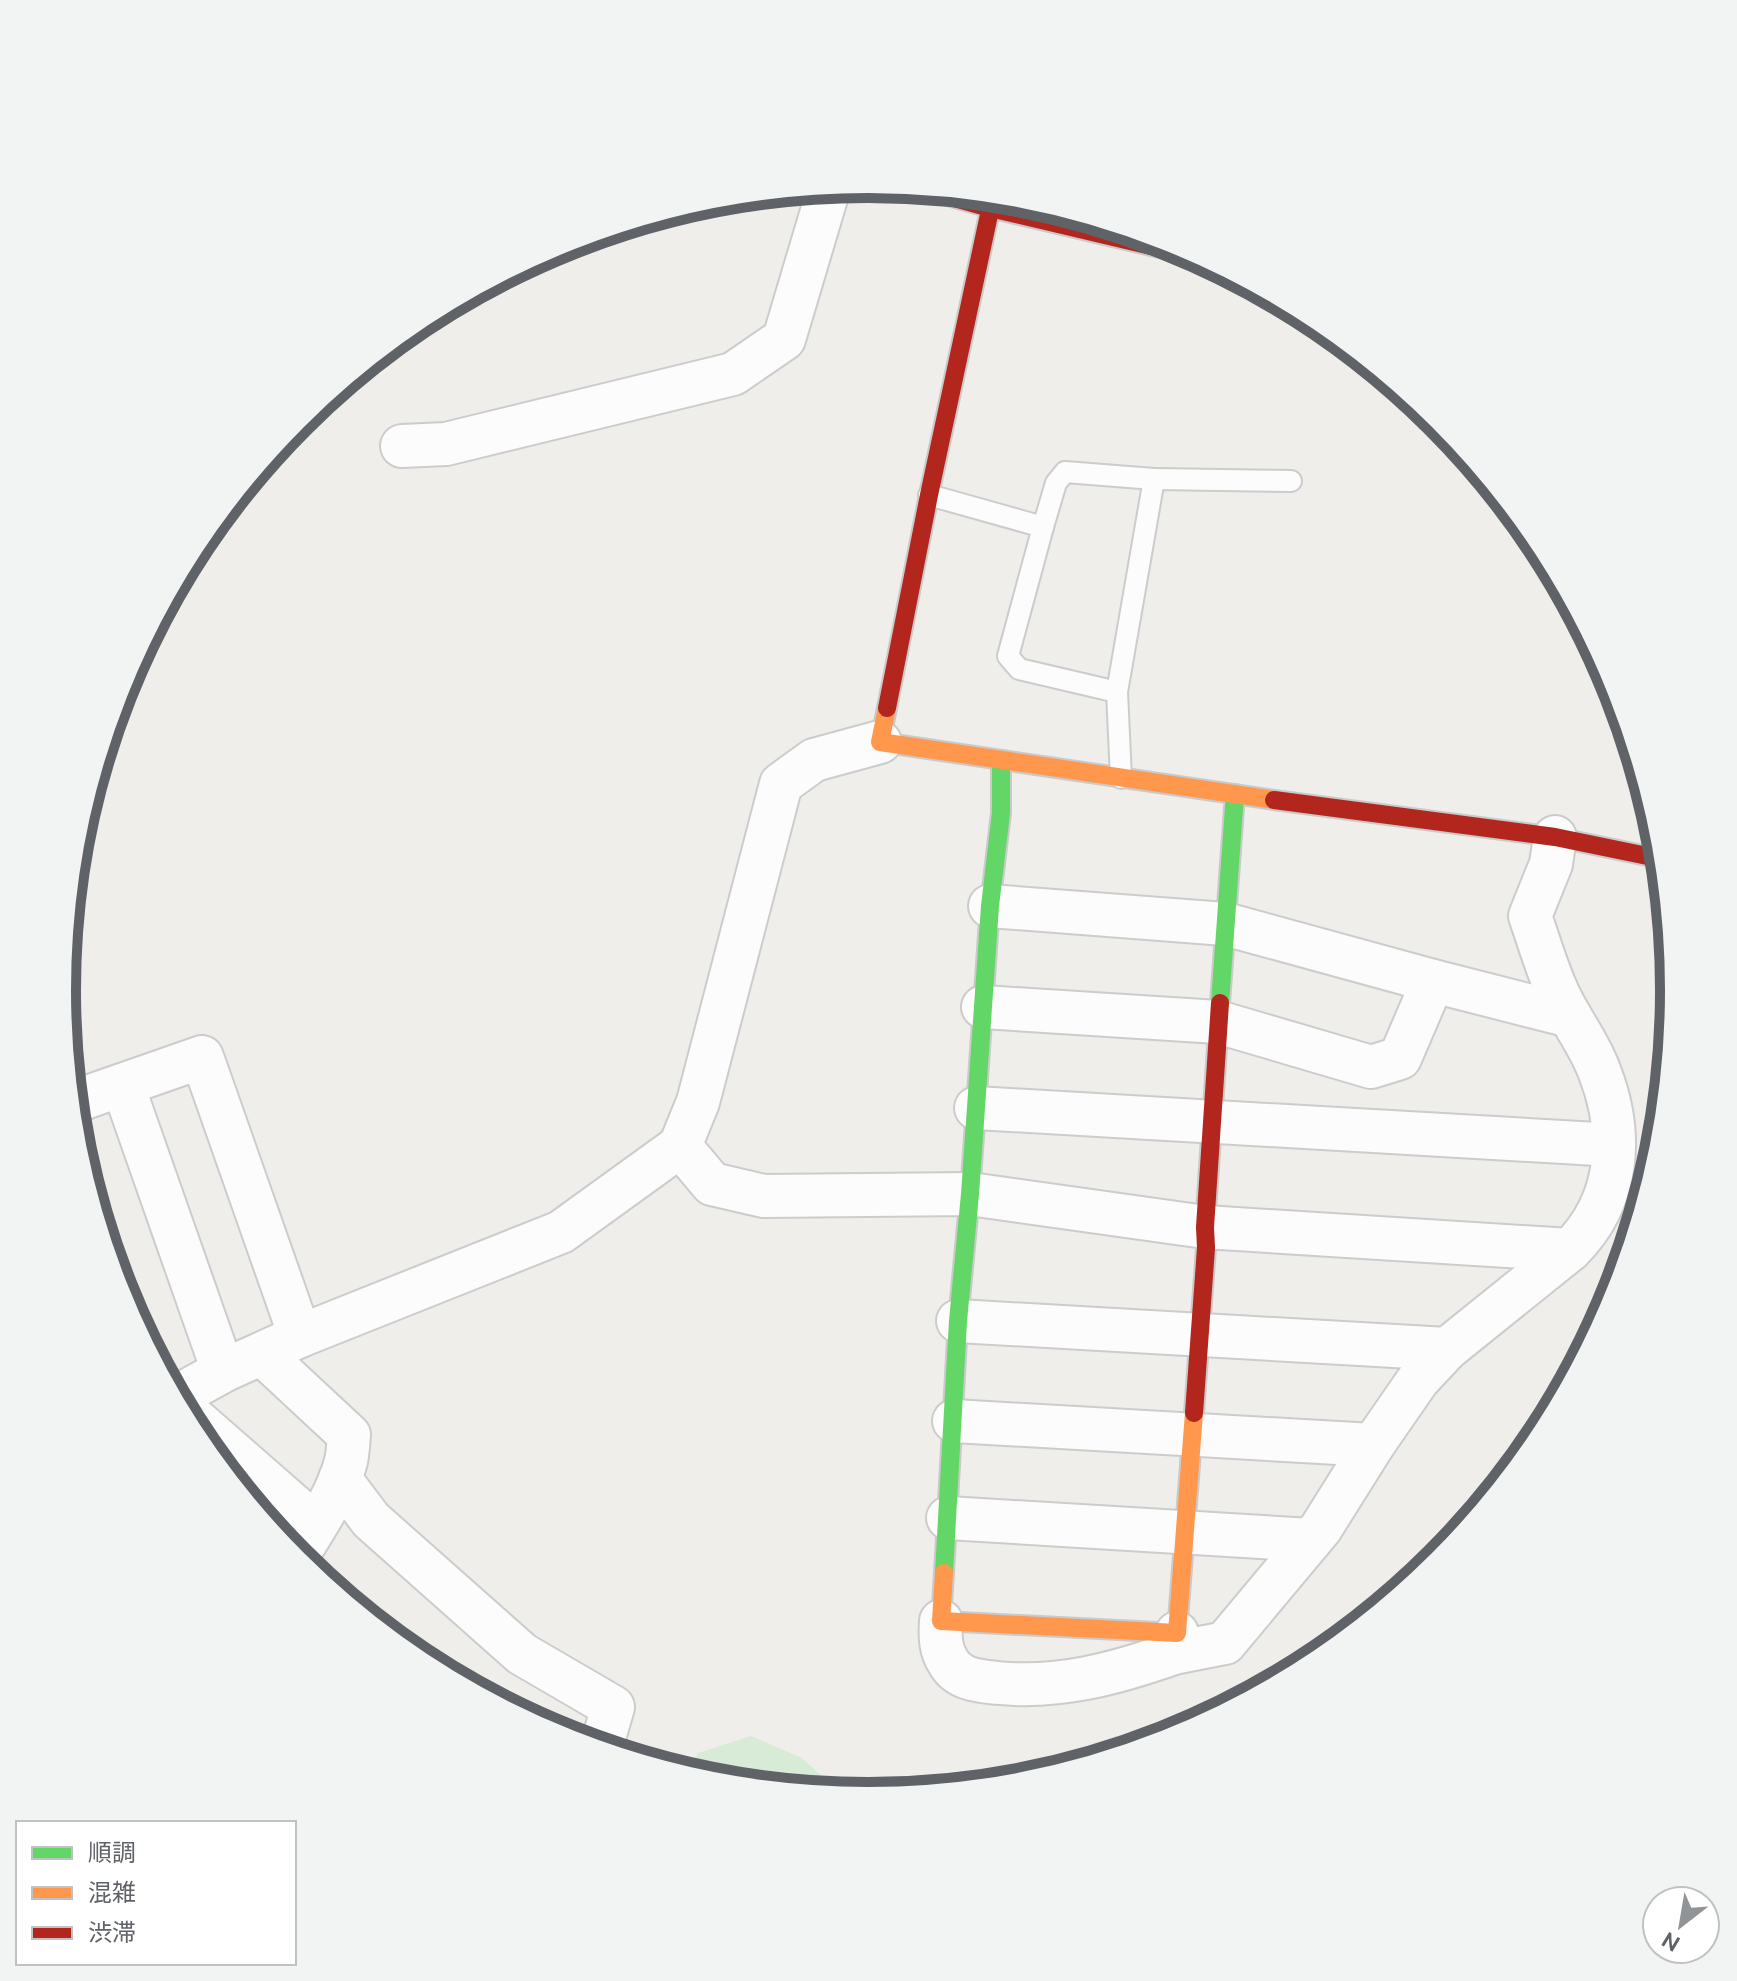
<svg xmlns="http://www.w3.org/2000/svg" width="1737" height="1981" font-family="Ubuntu,'Noto Sans JP',sans-serif">
  <rect width="100%" height="100%" fill="#efeeea"/>
  <polygon fill="#d8ebd6" points="751,1736 802,1758 841,1794 711,1781 686,1774 698,1753"/>
  <g fill="none" stroke-linecap="round" stroke-linejoin="round">
    <g stroke="#cbcccc" stroke-width="24">
      <g id="lane">
        <polyline points="1154,479 1291,481"/>
        <polyline points="929,495 1043,527 1008,656 1019,669 1117,692 1121,778"/>
        <polyline points="1043,527 1056,483 1065,472 1154,479 1117,692"/>
      </g>
    </g>
    <g stroke="#cbcccc" stroke-width="46">
      <g id="street">
        <polyline points="402,446 446,444 733,374 784,339 829,188"/>
        <polyline points="990,906 1225,924 1433,981 1570,1016"/>
        <polyline points="983,1007 1218,1022 1371,1067 1400,1058 1433,981"/>
        <polyline points="123,1086 223,1371"/>
        <polyline points="73,1102 202,1057 300,1336"/>
        <polyline points="976,1108 1614,1145"/>
        <polyline points="680,1146 698,1102 781,784 814,760 880,742"/>
        <polyline points="958,1321 1447,1349"/>
        <path d="M262,1354L349,1435C348,1444 348,1453 346,1461C338,1494 314,1529 296,1558"/>
        <polyline points="176,1397 223,1371 300,1336 561,1232 680,1146 712,1184 764,1196 970,1194 1205,1227 1570,1250"/>
        <polyline points="180,1406 316,1525"/>
        <polyline points="954,1421 1373,1445"/>
        <polyline points="340,1479 371,1520 522,1654 613,1707 601,1748"/>
        <polyline points="948,1518 1311,1540"/>
        <path d="M941,1621C940,1636 940,1650 949,1663C959,1680 980,1681 998,1683C1060,1689 1117,1673 1174,1653"/>
        <path d="M1177,1633L1174,1653L1225,1643L1321,1528L1373,1445L1418,1380L1447,1349L1570,1250C1619,1202 1624,1135 1600,1073C1590,1044 1569,1019 1557,991C1546,967 1539,941 1530,916L1551,864L1555,837"/>
      </g>
    </g>
    <g stroke="#cacacb" stroke-width="22">
      <g id="fast">
        <polyline points="1220,1003 1235,794"/>
        <polyline points="944,1573 958,1321 970,1194 990,906 1001,813 1001,760"/>
      </g>
    </g>
    <g stroke="#cacacb" stroke-width="22">
      <g id="slow">
        <polyline points="887,708 880,742 1274,800"/>
        <polyline points="944,1573 941,1621 1177,1633 1194,1413"/>
      </g>
    </g>
    <g stroke="#cacacb" stroke-width="22">
      <g id="jam">
        <polyline points="923,189 990,208 1198,257"/>
        <polyline points="887,708 929,495 993,196"/>
        <polyline points="1274,800 1555,837 1662,859"/>
        <polyline points="1194,1413 1206,1248 1205,1227 1220,1003"/>
      </g>
    </g>
    <use href="#lane" stroke="#fdfcfc" stroke-width="20"/>
    <use href="#street" stroke="#fdfcfc" stroke-width="42"/>
    <use href="#fast" stroke="#63d668" stroke-width="18"/>
    <use href="#slow" stroke="#ff974d" stroke-width="18"/>
    <use href="#jam" stroke="#b3261e" stroke-width="18"/>
  </g>
  <path d="M0 0H1737V1981H0ZM76 990a792 792 0 1 1 1584 0a792 792 0 1 1-1584 0Z" fill="#f2f3f3" fill-rule="evenodd"/>
  <path fill="none" stroke="#5f6368" stroke-width="10" d="M76 990a792 792 0 1 1 1584 0a792 792 0 1 1-1584 0Z"/>
  <rect x="16" y="1821" width="280" height="144" fill="#ffffff" stroke="#bfc1c3" stroke-width="2"/>
  <rect x="32" y="1847" width="40" height="12" fill="#63d668" stroke="#bfc1c3" stroke-width="2"/>
  <text x="88" y="1861" font-size="24" fill="#5f6368">順調</text>
  <rect x="32" y="1887" width="40" height="12" fill="#ff974d" stroke="#bfc1c3" stroke-width="2"/>
  <text x="88" y="1901" font-size="24" fill="#5f6368">混雑</text>
  <rect x="32" y="1927" width="40" height="12" fill="#b3261e" stroke="#bfc1c3" stroke-width="2"/>
  <text x="88" y="1941" font-size="24" fill="#5f6368">渋滞</text>
  <g transform="translate(1681 1925) rotate(211)"><circle r="38" fill="#ffffff" stroke="#bfc1c3" stroke-width="2"/>
  <path d="M0-6L14 30L0 20L-14 30Z" fill="#919496"/>
  <text y="-12" font-size="22" font-weight="bold" text-anchor="middle" fill="#5f6368">N</text>
  </g>
</svg>
